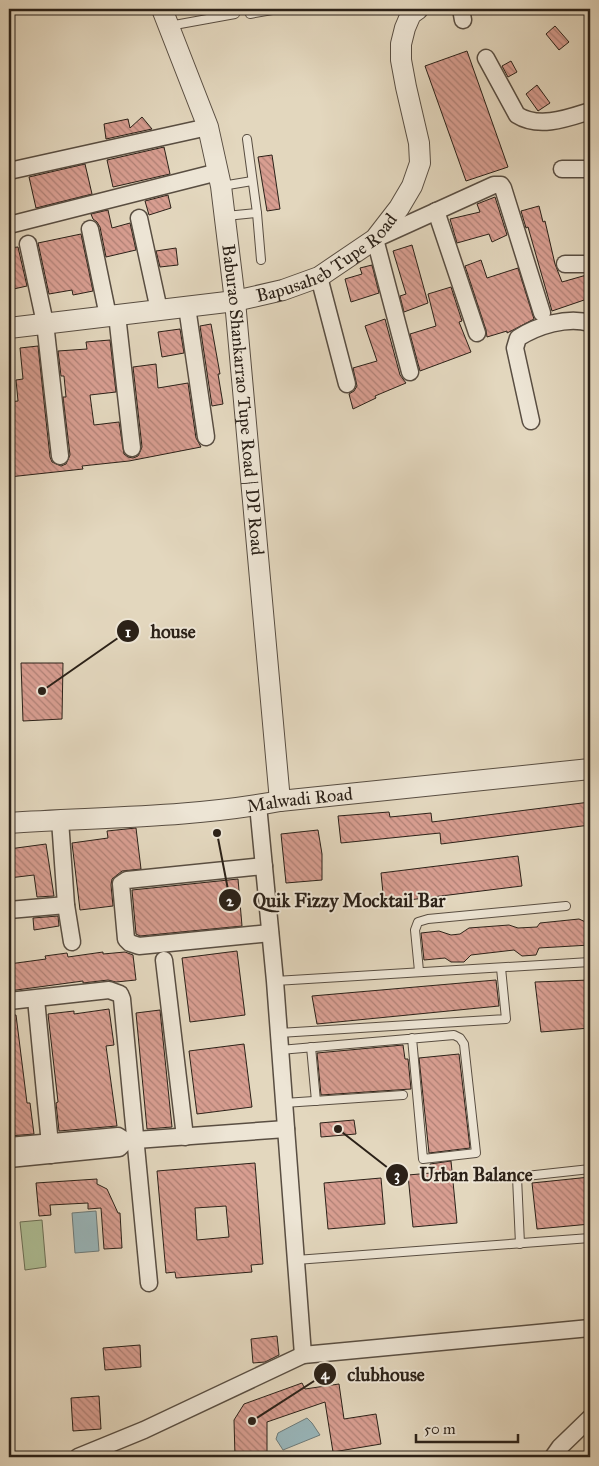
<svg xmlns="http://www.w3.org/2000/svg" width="599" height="1466" font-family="'IM FELL Great Primer',serif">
  <defs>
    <pattern id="building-back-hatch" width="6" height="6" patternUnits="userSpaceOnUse" patternTransform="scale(1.25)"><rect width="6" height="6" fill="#d89e91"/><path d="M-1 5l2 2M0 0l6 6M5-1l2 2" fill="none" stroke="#af8075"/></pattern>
  </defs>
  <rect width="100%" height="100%" fill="#e3d7be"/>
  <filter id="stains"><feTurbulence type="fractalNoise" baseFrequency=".004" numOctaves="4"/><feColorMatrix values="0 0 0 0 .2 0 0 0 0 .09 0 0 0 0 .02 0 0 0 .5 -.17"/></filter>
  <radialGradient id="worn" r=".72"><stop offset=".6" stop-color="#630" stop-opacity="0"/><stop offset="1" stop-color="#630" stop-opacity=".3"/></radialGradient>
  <polygon fill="#aebf96" stroke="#6c7057" points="42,1220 46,1267 25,1270 20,1222"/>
  <g fill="#99b7bc" stroke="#6d7b7a">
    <polygon points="96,1211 99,1251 75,1253 72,1213"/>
    <polygon points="307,1418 312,1423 320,1435 283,1450 276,1439 278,1433"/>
  </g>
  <g fill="url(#building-back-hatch)" stroke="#2b2118" fill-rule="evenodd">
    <polygon points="555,26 569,42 559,50 546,34"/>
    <polygon points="467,51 508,167 466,181 425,66"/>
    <polygon points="511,61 517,72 508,77 502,66"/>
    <polygon points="537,85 550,103 538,111 526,94"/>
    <polygon points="142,117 152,129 106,139 104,124 128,119 130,128"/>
    <polygon points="164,147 170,174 113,187 107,160"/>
    <polygon points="272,155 280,209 267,211 258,157"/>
    <polygon points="85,164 92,194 36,208 29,177"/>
    <polygon points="168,195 171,208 149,215 145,201"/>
    <polygon points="495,197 507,235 492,242 489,234 457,243 450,219 480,212 477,204"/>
    <polygon points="539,206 543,222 545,221 555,264 562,282 590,274 590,298 552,311 528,227 526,228 521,211"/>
    <polygon points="108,210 112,228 130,223 136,250 106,257 100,227 97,222 93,219 91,214"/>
    <polygon points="81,234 93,291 73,295 72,290 49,294 38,243"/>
    <polygon points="412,245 428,303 404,312 400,296 406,294 393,251"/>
    <polygon points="18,247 27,286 9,290 9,248"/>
    <polygon points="176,248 178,265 160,267 156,251"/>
    <polygon points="481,260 487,278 518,268 534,319 511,331 507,333 507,331 487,337 486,330 465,266"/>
    <polygon points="372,265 379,293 351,302 345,279 362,274 360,268"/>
    <polygon points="451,287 462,321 459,322 471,352 420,371 410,334 436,326 428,294"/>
    <polygon points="385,319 400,375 406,383 375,396 376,398 353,409 349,394 354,391 357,386 353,368 377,361 365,326"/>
    <polygon points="211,324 220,374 218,374 223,404 212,406 200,326"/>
    <polygon points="180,329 184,353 162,357 158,332"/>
    <polygon points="110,340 116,392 90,395 94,425 119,422 124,454 128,457 133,458 138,456 142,447 133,367 156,364 158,388 188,383 196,438 201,447 129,461 82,466 83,469 9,477 9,402 18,401 16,380 23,379 20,348 38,346 50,457 52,462 61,466 66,464 70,455 63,397 66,397 64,376 61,376 58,351 87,349 86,342"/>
    <polygon points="21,663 63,663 62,719 23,721"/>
    <polygon points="590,802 590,825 441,844 440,833 341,843 338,816 389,812 390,817 431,813 432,822"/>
    <polygon points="136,828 141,869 122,871 112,879 111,885 113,906 80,910 72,843 108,838 107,831"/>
    <polygon points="318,830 322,854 322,880 286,883 281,834"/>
    <polygon points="46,844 54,896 37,897 34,875 9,878 9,849"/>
    <polygon points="518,856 522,886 384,903 381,873"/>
    <polygon points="238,879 242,926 140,936 136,934 132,890"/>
    <polygon points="58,916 59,926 34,930 33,918"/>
    <polygon points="579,919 590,924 590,945 539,948 536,955 522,956 514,950 471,955 464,962 451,962 445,958 424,960 421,933 439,931 451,935 460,934 469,928 509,925 518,928 537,927 540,923"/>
    <polygon points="237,951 245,1015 190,1022 182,958"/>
    <polygon points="103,952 103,954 125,952 133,955 136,980 116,982 108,980 83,983 83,981 9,991 9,964 46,959 45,956 67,953 68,957"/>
    <polygon points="496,980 499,1006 317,1024 312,996"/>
    <polygon points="590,980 590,1028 541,1032 535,982"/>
    <polygon points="109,1009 114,1045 106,1046 117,1126 59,1131 56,1103 58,1102 48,1014 74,1011 74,1014"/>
    <polygon points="160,1010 172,1127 147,1129 136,1013"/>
    <polygon points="9,1015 16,1015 27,1103 30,1103 34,1134 9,1136"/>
    <polygon points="244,1044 252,1107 197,1114 189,1051"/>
    <polygon points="403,1045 405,1059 408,1059 411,1089 321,1095 317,1053"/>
    <polygon points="459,1054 470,1148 429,1153 419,1058"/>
    <polygon points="354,1120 356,1134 321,1137 320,1123"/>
    <polygon points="451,1161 457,1223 413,1227 408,1175 431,1173 430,1164"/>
    <path d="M255,1163L263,1264L251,1265L252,1272L176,1278L175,1272L166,1273L157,1171ZM226,1206L229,1237L197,1240L195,1208Z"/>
    <polygon points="590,1177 590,1224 537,1229 532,1183"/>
    <polygon points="381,1178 385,1224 328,1229 324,1183"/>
    <polygon points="97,1179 97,1184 107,1189 118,1213 120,1213 122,1248 104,1249 101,1208 88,1209 88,1203 50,1205 51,1215 39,1216 36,1183"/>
    <polygon points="277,1336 279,1355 265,1362 253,1363 251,1339"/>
    <polygon points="140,1345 141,1367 105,1370 103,1348"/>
    <polygon points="302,1383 305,1389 339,1384 344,1419 376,1414 381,1444 333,1452 325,1402 267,1422 267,1457 235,1457 234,1420 244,1404"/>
    <polygon points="99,1396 101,1429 73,1431 71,1398"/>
  </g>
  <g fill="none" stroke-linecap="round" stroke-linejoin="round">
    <g stroke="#594e42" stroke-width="10">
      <g id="service">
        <polyline points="250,9 250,14 278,9"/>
        <polyline points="169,26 235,14 234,9"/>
        <polyline points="222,186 252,181"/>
        <polyline points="257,213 261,260"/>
        <polyline points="226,216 257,213 247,139"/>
        <polyline points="419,971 415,930 418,922 428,919 566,906"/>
        <polyline points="275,981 590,962"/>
        <polyline points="279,1033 506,1019 501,968"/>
        <polyline points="311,1047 316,1101"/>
        <polyline points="280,1050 454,1035 460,1038 464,1044 476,1153 423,1159 412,1038"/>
        <polyline points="284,1103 403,1095"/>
        <polyline points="520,1244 517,1177 590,1169"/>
        <polyline points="296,1260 590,1238"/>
      </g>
    </g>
    <g stroke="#594e42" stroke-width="19">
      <g id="minor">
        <polyline points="461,9 463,20"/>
        <path d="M486,58L517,115C539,129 568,118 590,111"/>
        <polyline points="562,169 590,169"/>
        <polyline points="9,171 208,127"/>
        <polyline points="436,211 477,333"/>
        <polyline points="139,218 159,310"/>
        <polyline points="9,225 218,172"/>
        <polyline points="90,229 108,316"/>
        <polyline points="28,244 45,323 60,456"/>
        <polyline points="565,264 590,264"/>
        <polyline points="319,277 347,384"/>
        <polyline points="187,307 206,437"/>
        <polyline points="117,315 132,448"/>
        <polyline points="410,372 375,239 494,185 501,185 503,188 542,313"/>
        <path d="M531,421L515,348L518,338C537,326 567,316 590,323"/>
        <polyline points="258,805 275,981 303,1355"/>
        <polyline points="60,820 66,905 72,942"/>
        <polyline points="264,866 127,880 121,884 126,939 130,943 139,946 270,933"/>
        <polyline points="9,910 66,905"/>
        <polyline points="164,960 185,1137"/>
        <polyline points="36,999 51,1155"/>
        <polyline points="9,1001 109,990 120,994 122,999 149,1283"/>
        <polyline points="9,1146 118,1136 126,1141 136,1140 286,1129"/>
        <polyline points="9,1159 119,1148 126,1141"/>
        <polyline points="78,1457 144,1430 303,1355 590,1328"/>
        <polyline points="553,1457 560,1447 590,1418"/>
      </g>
    </g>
    <g stroke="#594e42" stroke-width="22">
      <g id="tertiary">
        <path id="s1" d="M162,9L208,127L221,186L235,301L280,801"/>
        <path id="s2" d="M9,328L235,301L283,290L319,277L375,239L399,208L412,186L420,163L419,143L406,87L401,60V44L405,28L411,14L418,9"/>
        <path id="s3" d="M9,823C99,817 191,818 280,801L590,769"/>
      </g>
    </g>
    <use href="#service" stroke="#ede5d5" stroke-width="8"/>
    <use href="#minor" stroke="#ede5d5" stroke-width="16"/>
    <use href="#tertiary" stroke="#ede5d5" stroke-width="20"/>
  </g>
  <g text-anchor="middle" stroke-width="4" stroke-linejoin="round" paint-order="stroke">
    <g font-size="18" fill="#2b2118" stroke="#ede5d5">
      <text dy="6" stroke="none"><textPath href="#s2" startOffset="331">Bapusaheb Tupe Road</textPath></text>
      <text dy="6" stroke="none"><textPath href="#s1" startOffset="402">Baburao Shankarrao Tupe Road | DP Road</textPath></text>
      <text dy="6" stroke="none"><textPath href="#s3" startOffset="292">Malwadi Road</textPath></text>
    </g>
  </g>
  <path fill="none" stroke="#2b2118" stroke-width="2" d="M42 691L128 631M217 833L230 900M338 1129L397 1175M252 1421L325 1374"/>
  <g fill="#2b2118" stroke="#ede5d5" stroke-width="2">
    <circle cx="42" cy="691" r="5"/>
    <circle cx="217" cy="833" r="5"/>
    <circle cx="338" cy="1129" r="5"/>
    <circle cx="252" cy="1421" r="5"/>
    <circle cx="128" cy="631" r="12"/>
    <circle cx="230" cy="900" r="12"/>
    <circle cx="397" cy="1175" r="12"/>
    <circle cx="325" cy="1374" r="12"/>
  </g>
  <g font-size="15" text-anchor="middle" font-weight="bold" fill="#fff">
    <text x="128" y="637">1</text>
    <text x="230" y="906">2</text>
    <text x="397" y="1180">3</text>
    <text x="325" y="1379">4</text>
  </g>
  <g font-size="19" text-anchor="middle" font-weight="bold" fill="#2b2118" stroke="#ede5d5" stroke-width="4" stroke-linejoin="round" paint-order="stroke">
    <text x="173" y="638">house</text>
    <text x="349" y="907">Quik Fizzy Mocktail Bar</text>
    <text x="476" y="1181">Urban Balance</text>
    <text x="386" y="1381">clubhouse</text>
  </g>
  <rect width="599" height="1466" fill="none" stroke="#e3d7be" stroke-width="30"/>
  <rect x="10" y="10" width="579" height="1446" fill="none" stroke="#2b2118" stroke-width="2.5"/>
  <rect x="15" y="15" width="569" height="1436" fill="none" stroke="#2b2118"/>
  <path d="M416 1434v8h102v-8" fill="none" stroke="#2b2118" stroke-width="2.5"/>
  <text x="424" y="1434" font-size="15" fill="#2b2118" stroke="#ede5d5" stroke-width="4" paint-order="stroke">50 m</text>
  <rect width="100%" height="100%" filter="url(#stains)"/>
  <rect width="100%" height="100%" fill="url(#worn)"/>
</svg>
